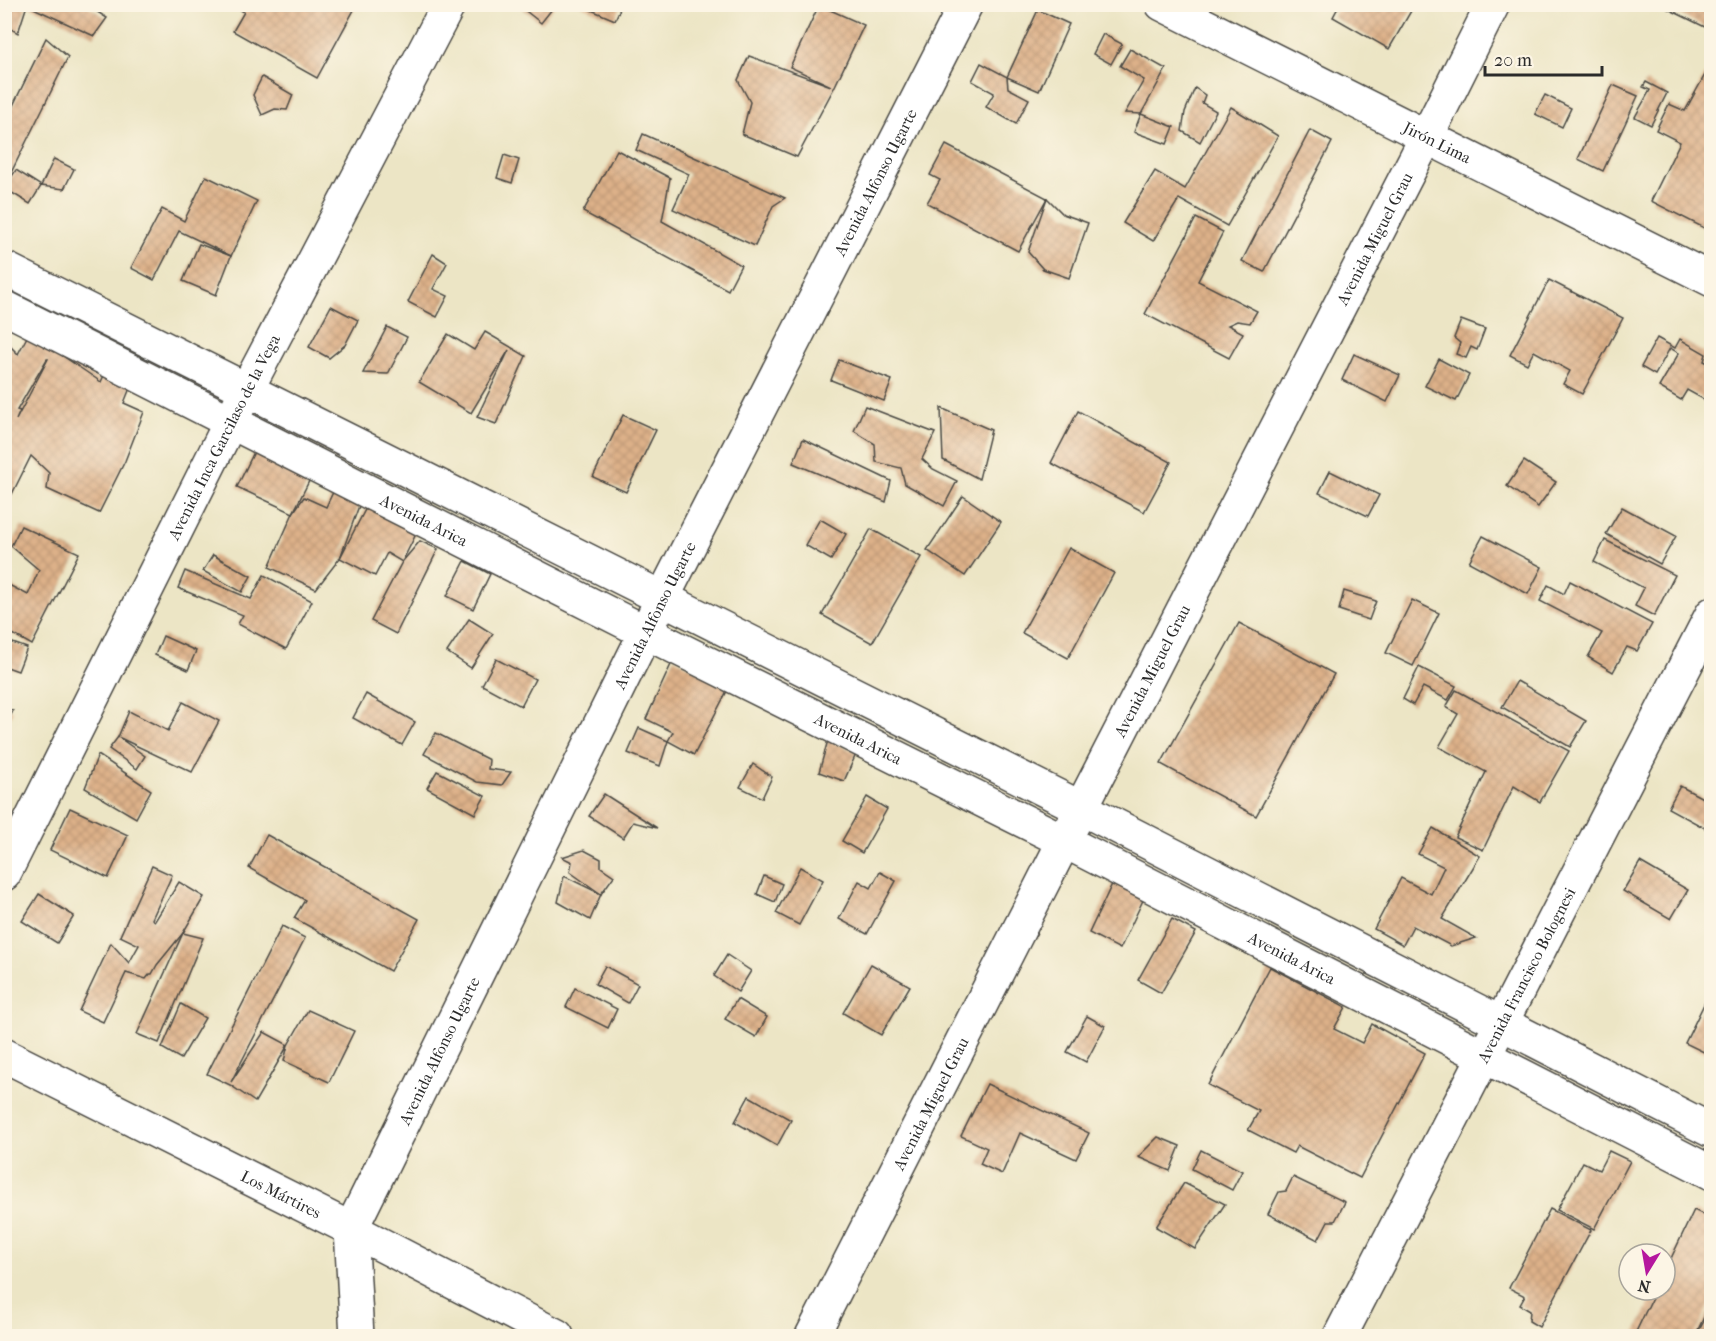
<svg xmlns="http://www.w3.org/2000/svg" width="1716" height="1341" font-family="'IM FELL French Canon',serif">
  <defs>
    <pattern id="building-cross-hatch" width="8" height="8" patternUnits="userSpaceOnUse" patternTransform="scale(1.5)"><rect width="8" height="8" fill="#ddb189"/><path d="M0 0l8 8M0 8l8-8" fill="none" stroke="#be9876"/></pattern>
  </defs>
  <rect width="100%" height="100%" fill="#fcf5e5"/>
  <filter id="ink" filterUnits="userSpaceOnUse"><feTurbulence type="fractalNoise" baseFrequency=".0167" numOctaves="2"/><feDisplacementMap in="SourceGraphic" scale="12" xChannelSelector="R" yChannelSelector="G"/><feConvolveMatrix kernelMatrix="1 2 1 2 8 2 1 2 1" color-interpolation-filters="sRGB"/></filter>
  <filter id="wash" filterUnits="userSpaceOnUse"><feTurbulence type="fractalNoise" baseFrequency=".008" numOctaves="4" result="noise"/><feDisplacementMap in="SourceGraphic" scale="24" xChannelSelector="R" yChannelSelector="G"/><feGaussianBlur stdDeviation="1.35" result="paint"/><feColorMatrix in="noise" values="0 0 0 0 0 0 0 0 0 0 0 0 0 0 0 0 0 1.4 0 .05"/><feComposite in="paint" operator="in"/></filter>
  <g filter="url(#wash)">
    <rect width="100%" height="100%" fill="#ece5c5"/>
    <g id="blocks">
      <g fill="url(#building-cross-hatch)" fill-rule="evenodd">
        <polygon points="4,4 85,4 107,18 94,36 27,5 18,33 4,25"/>
        <polygon points="231,4 347,4 355,8 317,78 233,31 244,12"/>
        <polygon points="517,4 556,4 541,23"/>
        <polygon points="577,4 622,4 615,20"/>
        <polygon points="1340,4 1415,4 1389,49 1333,17"/>
        <polygon points="1658,4 1712,4 1712,30 1709,29"/>
        <polygon points="819,5 864,25 834,88 797,157 742,134 750,102 738,80 749,56 831,86 790,67"/>
        <polygon points="1038,10 1069,24 1039,91 1007,77 1008,88 1029,99 1016,124 986,107 994,93 972,81 981,63 1007,77"/>
        <polygon points="1103,34 1122,44 1111,64 1093,54"/>
        <polygon points="46,38 68,57 4,187 4,124"/>
        <polygon points="1130,49 1166,69 1141,114 1125,113 1144,80 1120,66"/>
        <polygon points="1712,62 1712,232 1651,201 1680,142 1656,130 1669,104 1685,111"/>
        <polygon points="262,77 293,95 287,110 275,109 262,115 253,95"/>
        <polygon points="1646,82 1667,93 1651,125 1635,117 1650,90 1643,87"/>
        <polygon points="1613,85 1638,96 1603,171 1578,159"/>
        <polygon points="1195,88 1205,95 1202,103 1216,111 1200,142 1182,131 1185,112"/>
        <polygon points="1545,95 1571,108 1562,127 1535,114"/>
        <polygon points="1231,107 1278,136 1227,226 1179,199 1153,241 1123,223 1155,171 1185,189"/>
        <polygon points="1141,114 1174,127 1167,144 1134,132"/>
        <polygon points="1310,130 1332,142 1264,272 1242,261"/>
        <polygon points="643,134 785,198 773,206 755,246 673,209 689,174 636,150"/>
        <polygon points="946,145 1047,198 1018,251 927,203 940,180 930,175"/>
        <polygon points="617,150 670,178 662,221 741,265 728,290 583,212"/>
        <polygon points="504,155 519,160 512,183 497,178"/>
        <polygon points="54,159 74,169 64,189 41,186 30,204 4,188 16,170 41,186"/>
        <polygon points="206,176 257,201 231,256 179,231 154,280 131,268 162,209 184,221"/>
        <polygon points="1047,198 1063,214 1088,223 1069,278 1043,269 1028,252"/>
        <polygon points="1196,218 1223,232 1198,281 1257,311 1250,323 1237,321 1228,325 1243,333 1229,358 1145,314"/>
        <polygon points="199,244 231,256 216,295 183,281"/>
        <polygon points="433,254 447,263 433,289 448,296 437,317 408,302"/>
        <polygon points="1549,280 1623,318 1582,394 1563,384 1570,371 1534,351 1527,364 1510,355"/>
        <polygon points="331,306 358,320 345,345 329,358 309,347"/>
        <polygon points="1461,320 1485,329 1477,350 1471,347 1466,358 1456,354 1460,343 1454,338"/>
        <polygon points="387,327 407,337 388,374 363,373"/>
        <polygon points="485,332 526,356 496,424 477,417 509,350 471,413 419,382 448,334 474,350"/>
        <path d="M29,333L101,382L106,371L132,383L124,403L144,412L125,461L99,513L47,489L49,473L31,456L12,494L4,490V340L18,354ZM47,359H48L16,420L20,411L17,410Z"/>
        <polygon points="1657,338 1675,348 1680,339 1706,354 1704,361 1712,365 1712,404 1687,390 1681,400 1659,387 1679,353 1670,348 1655,375 1641,367"/>
        <polygon points="1354,354 1400,375 1387,402 1342,380"/>
        <polygon points="1439,359 1469,375 1456,401 1425,386"/>
        <polygon points="839,360 892,380 884,401 831,380"/>
        <polygon points="865,406 935,433 922,459 933,469 957,481 944,506 905,484 901,468 876,462 875,444 854,431"/>
        <polygon points="941,408 991,430 979,479 943,460"/>
        <polygon points="1078,411 1171,462 1144,512 1051,463"/>
        <polygon points="623,415 656,430 626,492 593,477"/>
        <polygon points="803,439 891,481 886,502 793,463"/>
        <polygon points="254,452 310,479 293,513 237,487"/>
        <polygon points="1524,461 1556,482 1538,507 1507,486"/>
        <polygon points="1330,471 1379,495 1368,516 1319,493"/>
        <polygon points="334,490 360,503 340,558 316,589 269,567 293,513 304,497 326,507"/>
        <polygon points="963,496 1001,522 965,576 927,550"/>
        <polygon points="369,502 419,528 402,562 387,553 375,576 340,558"/>
        <polygon points="1622,507 1676,536 1660,564 1606,534"/>
        <polygon points="820,519 846,534 831,560 805,545"/>
        <polygon points="21,526 79,553 32,645 4,629 4,588 7,584 28,595 39,570 11,546"/>
        <polygon points="871,529 921,557 872,643 822,615"/>
        <polygon points="1483,536 1542,567 1528,594 1469,562"/>
        <polygon points="1605,540 1675,575 1654,616 1635,606 1644,588 1594,562"/>
        <polygon points="420,541 438,549 396,634 371,621 402,562"/>
        <polygon points="1069,548 1114,573 1068,658 1022,633"/>
        <polygon points="213,555 251,576 242,592 203,571"/>
        <polygon points="465,561 490,574 473,609 447,596"/>
        <polygon points="185,571 251,599 264,575 312,601 286,649 238,624 243,615 178,588"/>
        <polygon points="1570,581 1652,624 1637,651 1627,647 1613,672 1588,657 1602,633 1540,601 1548,585 1564,594"/>
        <polygon points="1344,591 1376,601 1369,620 1339,610"/>
        <polygon points="1412,600 1439,613 1413,666 1386,653"/>
        <polygon points="469,619 493,634 471,668 447,652"/>
        <polygon points="1239,623 1334,674 1256,816 1161,764"/>
        <polygon points="163,636 196,651 188,670 155,655"/>
        <polygon points="4,640 27,648 18,671 4,666"/>
        <polygon points="674,658 729,687 694,755 668,741 673,732 646,719"/>
        <polygon points="496,659 535,679 521,706 482,685"/>
        <polygon points="1419,667 1456,686 1448,700 1423,687 1413,705 1403,699"/>
        <polygon points="1517,681 1586,721 1570,747 1502,707"/>
        <polygon points="1456,690 1569,751 1540,802 1514,786 1483,850 1455,837 1486,772 1439,747 1458,714 1446,707"/>
        <polygon points="366,694 415,722 402,745 353,718"/>
        <polygon points="183,702 219,721 192,772 118,737 145,756 137,769 109,749 118,737 129,711 168,731"/>
        <polygon points="4,707 13,711 4,727"/>
        <polygon points="639,728 668,741 660,766 628,753"/>
        <polygon points="436,733 489,760 488,769 511,772 502,785 477,782 424,754"/>
        <polygon points="828,740 857,752 844,781 819,772"/>
        <polygon points="98,755 151,790 136,818 85,788"/>
        <polygon points="753,764 772,777 762,798 740,787"/>
        <polygon points="437,771 485,796 475,814 427,788"/>
        <polygon points="1680,786 1712,803 1712,832 1668,808"/>
        <polygon points="604,794 657,828 633,822 623,838 589,816"/>
        <polygon points="867,797 887,809 862,853 842,841"/>
        <polygon points="70,808 128,835 108,878 50,850"/>
        <polygon points="1433,828 1480,856 1442,919 1476,938 1451,946 1413,926 1403,945 1374,929 1401,878 1431,894 1444,867 1418,854"/>
        <polygon points="267,835 419,919 390,971 294,918 305,900 249,868"/>
        <polygon points="584,850 601,859 601,867 614,876 601,894 570,872 572,862 562,857"/>
        <polygon points="1640,862 1688,890 1671,919 1623,891"/>
        <polygon points="152,866 172,875 152,919 155,921 179,882 204,897 183,933 157,965 152,974 150,974 146,979 126,973 103,1022 79,1011 111,943 129,963 139,945 120,936"/>
        <polygon points="800,867 823,880 799,925 776,913"/>
        <polygon points="880,872 896,881 867,934 839,919 859,881 871,888"/>
        <polygon points="564,876 601,894 590,920 558,902"/>
        <polygon points="764,876 782,884 775,902 757,894"/>
        <polygon points="1113,882 1145,896 1120,949 1089,933"/>
        <polygon points="39,894 74,916 57,943 22,921"/>
        <polygon points="1172,919 1196,932 1161,993 1138,980"/>
        <polygon points="282,926 305,938 231,1082 264,1032 288,1045 308,1010 354,1031 329,1082 284,1061 288,1045 255,1102 230,1085 207,1074"/>
        <polygon points="183,933 203,938 159,1043 137,1034"/>
        <polygon points="727,955 751,971 738,992 714,976"/>
        <polygon points="871,964 910,986 881,1035 843,1013"/>
        <polygon points="605,966 638,984 628,1003 595,984"/>
        <polygon points="1270,967 1346,1007 1334,1029 1362,1043 1372,1024 1425,1053 1360,1178 1297,1146 1293,1153 1248,1130 1259,1111 1208,1085"/>
        <polygon points="575,988 617,1009 608,1028 566,1007"/>
        <polygon points="737,999 767,1017 756,1037 725,1019"/>
        <polygon points="1706,1000 1712,1003 1712,1056 1685,1043"/>
        <polygon points="181,1004 205,1018 181,1059 162,1048"/>
        <polygon points="1087,1016 1105,1026 1086,1062 1067,1052"/>
        <polygon points="987,1084 1089,1133 1076,1159 1020,1133 1002,1174 980,1164 987,1148 961,1136"/>
        <polygon points="749,1096 791,1120 777,1146 735,1122"/>
        <polygon points="1158,1137 1180,1146 1170,1171 1138,1157"/>
        <polygon points="1201,1150 1242,1171 1232,1190 1192,1169"/>
        <polygon points="1609,1151 1630,1161 1594,1229 1557,1210 1583,1162 1599,1170"/>
        <polygon points="1293,1177 1345,1202 1335,1221 1328,1221 1318,1240 1268,1214 1279,1192 1286,1191"/>
        <polygon points="1184,1183 1225,1204 1195,1249 1156,1227"/>
        <polygon points="1550,1209 1591,1230 1539,1327 1529,1321 1530,1311 1520,1305 1525,1296 1509,1288"/>
        <polygon points="1694,1210 1712,1219 1712,1300 1695,1336 1634,1336 1656,1290 1665,1290 1665,1271"/>
        <polygon points="1712,1306 1712,1336 1696,1336"/>
      </g>
    </g>
  </g>
  <g filter="url(#ink)">
    <use href="#blocks" fill-opacity="0" stroke="#484742" stroke-width="1.5"/>
    <g fill="none" stroke-linecap="round" stroke-linejoin="round">
      <g stroke="#484742" stroke-width="36">
        <g id="street">
          <path id="s1" d="M4,874L247,389L449,4"/>
          <path id="s2" d="M4,1055L351,1229L557,1336"/>
          <path id="s3" d="M357,1336L351,1229L662,599L966,4"/>
          <path id="s4" d="M812,1336L1081,808L1426,138L1493,4"/>
          <path id="s5" d="M1340,1336L1712,614"/>
        </g>
      </g>
      <g stroke="#484742" stroke-width="36">
        <g id="secondary">
          <path id="s6" d="M1162,4L1712,280"/>
          <polyline points="4,268 1081,808 1712,1131"/>
          <path id="s7" d="M4,307L645,632L1064,841L1712,1173"/>
        </g>
      </g>
      <use href="#street" stroke="#fff" stroke-width="33"/>
      <use href="#secondary" stroke="#fff" stroke-width="33"/>
    </g>
  </g>
  <g text-anchor="middle" stroke-width="4.5" stroke-linejoin="round" paint-order="stroke">
    <g font-size="16" fill="#2b2b2b" stroke="#fcf5e5">
      <text dy="6" stroke="none"><textPath href="#s6" startOffset="308">Jirón Lima</textPath></text>
      <text dy="6" stroke="none"><textPath href="#s3" startOffset="1278">Avenida Alfonso Ugarte</textPath></text>
      <text dy="6" stroke="none"><textPath href="#s4" startOffset="1233">Avenida Miguel Grau</textPath></text>
      <text dy="6" stroke="none"><textPath href="#s1" startOffset="489">Avenida Inca Garcilaso de la Vega</textPath></text>
      <text dy="6" stroke="none"><textPath href="#s7" startOffset="471">Avenida Arica</textPath></text>
      <text dy="6" stroke="none"><textPath href="#s3" startOffset="792">Avenida Alfonso Ugarte</textPath></text>
      <text dy="6" stroke="none"><textPath href="#s4" startOffset="747">Avenida Miguel Grau</textPath></text>
      <text dy="6" stroke="none"><textPath href="#s7" startOffset="957">Avenida Arica</textPath></text>
      <text dy="6" stroke="none"><textPath href="#s7" startOffset="1443">Avenida Arica</textPath></text>
      <text dy="6" stroke="none"><textPath href="#s5" startOffset="406">Avenida Francisco Bolognesi</textPath></text>
      <text dy="6" stroke="none"><textPath href="#s3" startOffset="306">Avenida Alfonso Ugarte</textPath></text>
      <text dy="6" stroke="none"><textPath href="#s4" startOffset="261">Avenida Miguel Grau</textPath></text>
      <text dy="6" stroke="none"><textPath href="#s2" startOffset="310">Los Mártires</textPath></text>
    </g>
  </g>
  <rect width="1716" height="1341" fill="none" stroke="#fcf5e5" stroke-width="24"/>
  <g transform="translate(1647 1272) rotate(191)"><circle r="28" fill="#fcf5e5" stroke="#a8a49b" stroke-width="1.5"/>
  <path d="M0-4.5L10 22L0 15L-10 22Z" fill="#b5179e"/>
  <text y="-9" font-size="16" font-weight="bold" text-anchor="middle" fill="#2b2b2b">N</text>
  </g>
  <path d="M1485 66v9h117v-9" fill="none" stroke="#2b2b2b" stroke-width="3"/>
  <text x="1494" y="66" font-size="18" fill="#2b2b2b" stroke="#fcf5e5" stroke-width="4.5" paint-order="stroke">20 m</text>
</svg>
